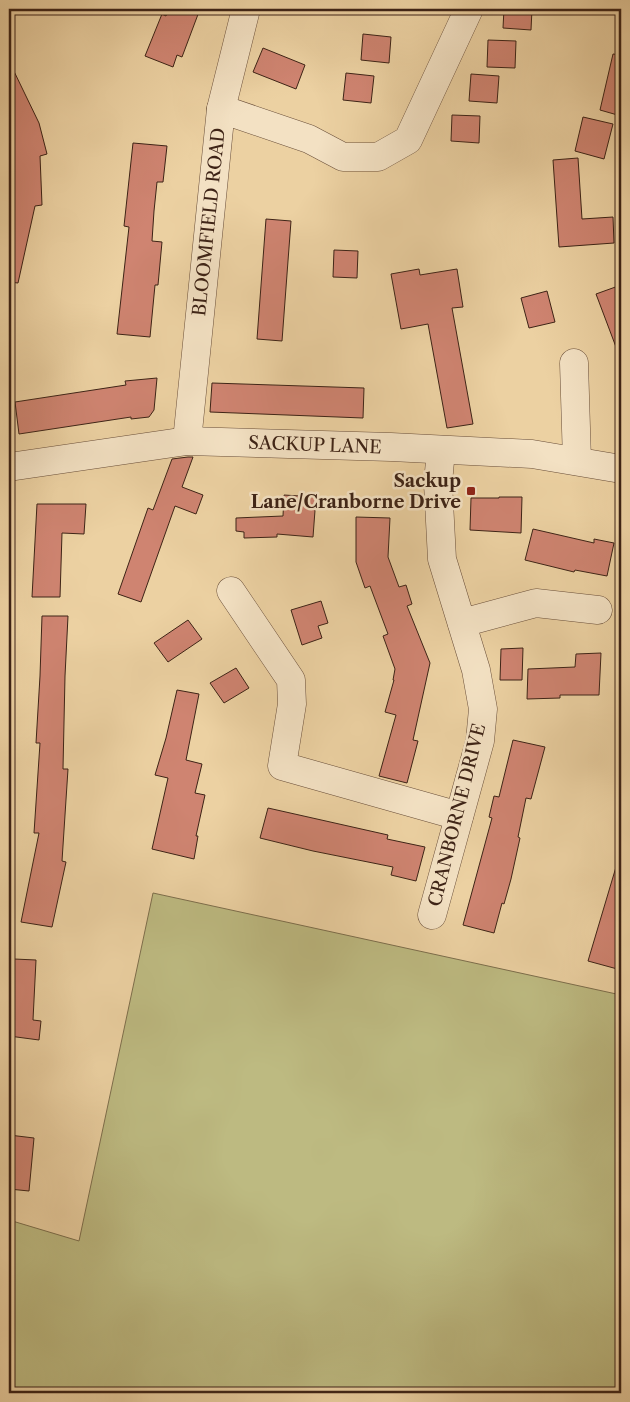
<svg xmlns="http://www.w3.org/2000/svg" width="630" height="1402" font-family="'Libre Caslon Text',serif">
  <rect width="100%" height="100%" fill="#ecd1a2"/>
  <filter id="stains"><feTurbulence type="fractalNoise" baseFrequency=".004" numOctaves="4"/><feColorMatrix values="0 0 0 0 .2 0 0 0 0 .09 0 0 0 0 .02 0 0 0 .5 -.17"/></filter>
  <radialGradient id="worn" r=".72"><stop offset=".6" stop-color="#630" stop-opacity="0"/><stop offset="1" stop-color="#630" stop-opacity=".3"/></radialGradient>
  <polygon fill="#bdba81" stroke="#7d6e4c" points="153,893 621,995 621,1393 9,1393 9,1220 79,1241"/>
  <g fill="#cf8471" stroke="#3d2316">
    <polygon points="169,9 200,9 182,57 177,55 173,67 145,56 162,14 166,16"/>
    <polygon points="504,9 532,9 531,30 503,28"/>
    <polygon points="363,34 391,37 389,63 361,60"/>
    <polygon points="488,40 516,41 515,68 487,67"/>
    <polygon points="263,48 305,65 296,89 253,72"/>
    <polygon points="613,54 621,55 621,116 600,110"/>
    <polygon points="9,61 39,123 47,154 40,156 42,205 35,206 18,283 9,282"/>
    <polygon points="346,73 374,76 371,103 343,100"/>
    <polygon points="471,74 499,76 497,103 469,101"/>
    <polygon points="452,115 480,116 479,143 451,141"/>
    <polygon points="583,117 613,124 604,159 575,151"/>
    <polygon points="133,143 167,146 163,182 157,182 154,211 152,241 162,242 158,285 155,285 150,337 117,334 129,227 124,226"/>
    <polygon points="578,158 582,219 613,217 614,243 559,247 553,160"/>
    <polygon points="266,219 291,221 282,341 257,339"/>
    <polygon points="334,250 358,251 357,278 333,277"/>
    <polygon points="419,269 420,275 457,269 463,307 452,308 473,424 447,428 428,324 401,329 391,274"/>
    <polygon points="621,285 621,354 619,355 596,294"/>
    <polygon points="547,291 555,322 529,328 521,298"/>
    <polygon points="157,378 154,410 149,417 131,419 131,417 19,434 15,402 126,385 125,381"/>
    <polygon points="212,383 364,388 363,418 210,412"/>
    <polygon points="188,457 193,457 182,487 203,495 196,514 175,506 141,602 118,594 148,508 153,510 172,459"/>
    <polygon points="284,495 316,497 313,537 277,534 277,537 244,538 244,532 236,531 236,518 283,516"/>
    <polygon points="499,497 522,497 521,533 470,530 471,498 499,498"/>
    <polygon points="37,504 86,504 84,534 62,533 60,597 32,597"/>
    <polygon points="356,517 390,518 388,557 399,587 406,585 412,604 407,606 430,663 413,740 418,741 407,783 379,776 396,715 385,712 394,680 393,680 395,669 383,636 388,634 370,586 365,588 356,562"/>
    <polygon points="533,529 594,543 594,539 614,543 607,576 575,570 574,572 525,560"/>
    <polygon points="321,601 328,623 318,626 322,638 302,645 291,610"/>
    <polygon points="42,616 68,616 65,676 63,769 68,769 62,861 66,862 52,927 21,922 39,833 34,833 40,743 36,743 40,676"/>
    <polygon points="188,620 202,639 168,662 154,643"/>
    <polygon points="523,648 522,680 500,680 501,649"/>
    <polygon points="601,653 599,695 560,695 560,698 527,699 528,669 575,667 576,654"/>
    <polygon points="236,668 249,688 224,703 210,683"/>
    <polygon points="177,690 199,694 186,760 202,764 195,793 205,795 196,836 198,836 194,859 152,849 168,778 155,775 166,738"/>
    <polygon points="513,740 545,747 531,799 526,798 518,837 520,838 511,879 504,904 502,903 494,933 463,925 492,818 489,817 494,796 499,797"/>
    <polygon points="268,808 388,835 387,839 425,847 416,881 391,875 393,867 313,851 260,838"/>
    <polygon points="616,867 621,867 621,970 588,961"/>
    <polygon points="14,959 36,960 33,1020 41,1021 39,1040 9,1036 9,1016 11,1017"/>
    <polygon points="9,1135 34,1138 29,1191 9,1189"/>
  </g>
  <g fill="none" stroke-linecap="round" stroke-linejoin="round">
    <g stroke="#694e39" stroke-width="29">
      <g id="minor">
        <polyline points="221,109 246,9"/>
        <polyline points="574,363 577,461"/>
        <polyline points="187,441 221,109 309,139 343,157 378,157 408,140 469,9"/>
        <polyline points="9,467 187,441 391,447 532,454 621,469"/>
        <polyline points="231,591 291,680 292,704 282,766 459,816"/>
        <polyline points="462,623 536,603 598,610"/>
        <polyline points="432,915 480,741 483,709 476,670 442,559 438,483 441,450"/>
      </g>
    </g>
    <use href="#minor" stroke="#f3e1c3" stroke-width="28"/>
  </g>
  <rect fill="#8f2418" stroke="#f3e1c3" stroke-width="2" x="466" y="486" width="10" height="10" rx="2.5"/>
  <g text-anchor="middle" stroke-width="5" stroke-linejoin="round" paint-order="stroke">
    <g font-size="18" fill="#3d2316" stroke="#f3e1c3">
      <text transform="translate(209 222) rotate(-84)" y="6">BLOOMFIELD ROAD</text>
      <text transform="translate(315 445) rotate(2)" y="6">SACKUP LANE</text>
      <text transform="translate(457 815) rotate(-76)" y="6">CRANBORNE DRIVE</text>
    </g>
    <g font-size="18" font-weight="bold" fill="#3d2316" stroke="#f3e1c3" text-anchor="end">
      <text x="461" y="487">Sackup<tspan x="461" dy="21">Lane/Cranborne Drive</tspan></text>
    </g>
  </g>
  <rect width="630" height="1402" fill="none" stroke="#ecd1a2" stroke-width="30"/>
  <rect x="10" y="10" width="610" height="1382" fill="none" stroke="#3d2316" stroke-width="2.5"/>
  <rect x="15" y="15" width="600" height="1372" fill="none" stroke="#3d2316"/>
  <rect width="100%" height="100%" filter="url(#stains)"/>
  <rect width="100%" height="100%" fill="url(#worn)"/>
</svg>
